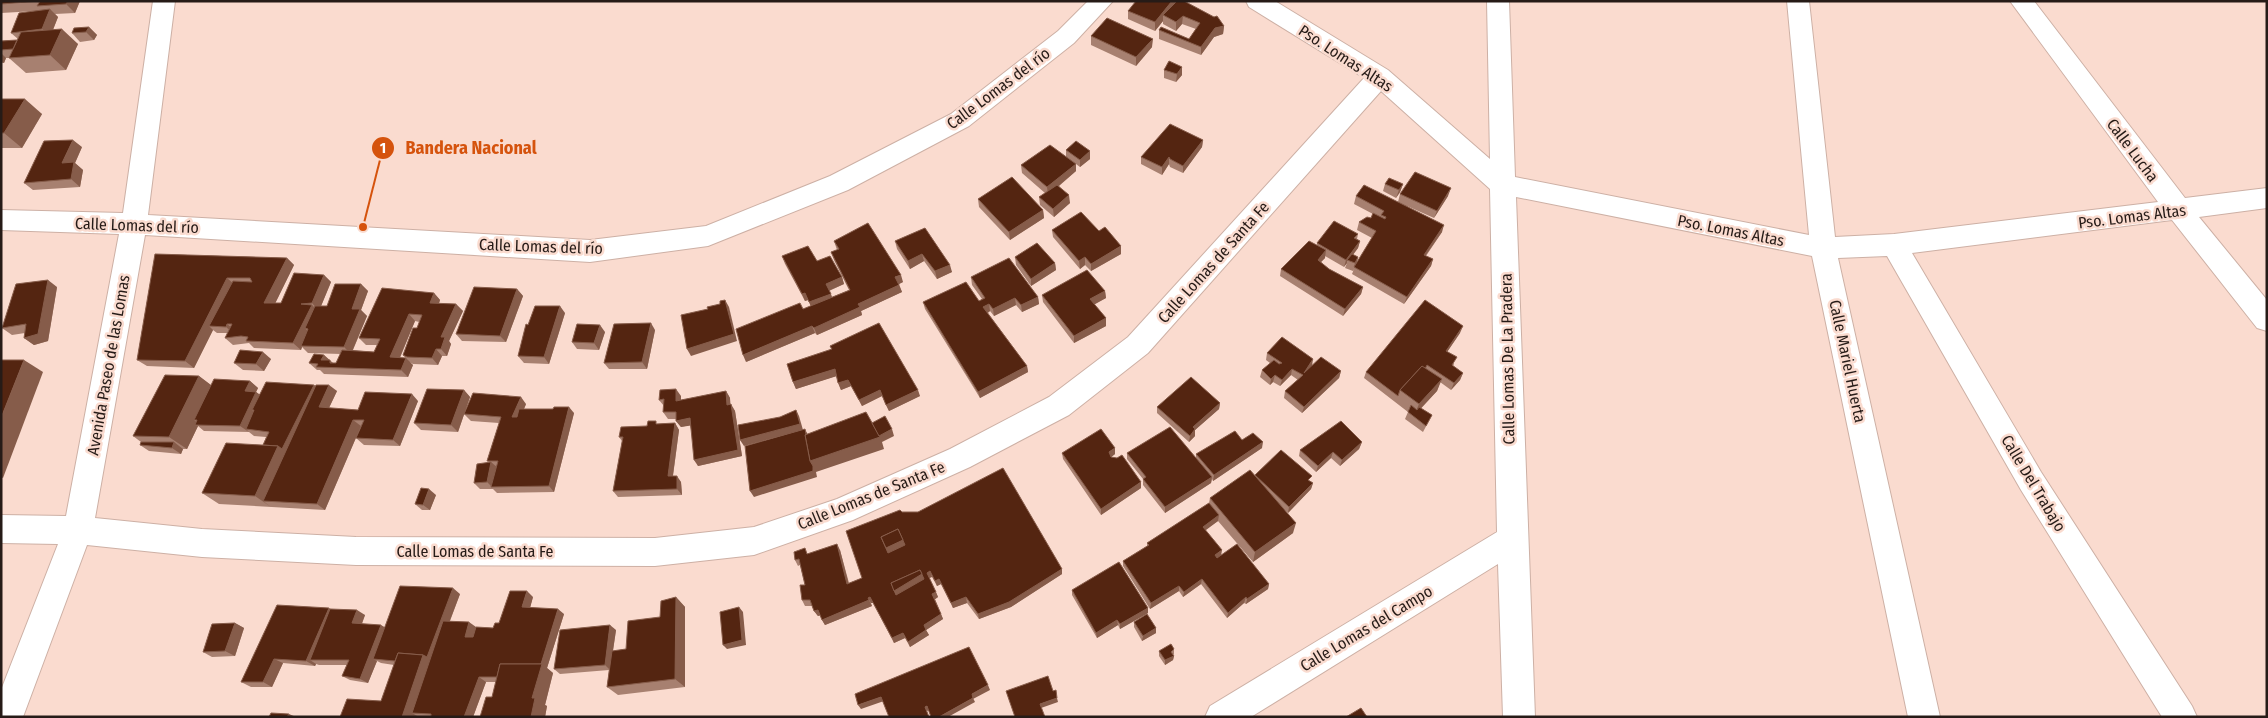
<svg xmlns="http://www.w3.org/2000/svg" width="2268" height="718" font-family="'Fira Sans Condensed',sans-serif">
  <rect width="100%" height="100%" fill="#fadbcf"/>
  <g fill="none" stroke-linecap="round" stroke-linejoin="round">
    <g stroke="#cdb0a5" stroke-width="2">
      <polygon id="minor" points="153,1 175,1 148,215 590,240 706,226 830,176 951,114 1058,31 1088,1 1113,1 1074,43 969,126 848,190 708,246 590,262 145,235 95,518 202,529 356,537 655,538 754,527 837,499 950,449 1049,397 1128,337 1364,78 1249,7 1246,1 1275,1 1388,70 1490,159 1487,1 1509,1 1515,177 1809,235 1787,1 1809,1 1835,237 1894,234 2158,202 2010,1 2034,1 2185,198 2267,188 2267,208 2199,217 2267,300 2267,331 2257,328 2172,220 1912,253 2041,472 2192,706 2197,717 2162,717 2021,490 1887,256 1838,258 1940,717 1908,717 1812,256 1516,197 1535,717 1503,717 1498,564 1251,717 1205,717 1210,706 1497,532 1490,189 1381,91 1148,353 1069,415 970,467 853,520 754,555 655,566 356,565 202,557 87,545 23,717 1,717 1,690 58,544 1,543 1,515 66,516 119,234 1,230 1,210 123,213"/>
    </g>
    <use href="#minor" fill="#fff" fill-rule="evenodd"/>
  </g>
  <g fill="#a78070">
    <polygon points="1,1 80,1 75,13 55,14 58,17 53,30 78,44 66,70 26,73 9,58 6,58 4,63 1,63 1,41 17,40 18,39 11,33 36,11 1,13"/>
    <polygon points="1176,2 1224,26 1223,34 1214,37 1201,55 1159,39 1159,30 1189,39 1196,29 1182,24 1176,31 1163,24 1163,21 1155,31 1128,19 1128,11"/>
    <polygon points="89,27 97,35 94,40 80,42 72,33"/>
    <polygon points="1091,36 1152,47 1136,66 1091,45"/>
    <polygon points="1164,70 1182,75 1176,82 1164,78"/>
    <polygon points="1,99 42,114 22,148 1,148"/>
    <polygon points="1203,140 1202,147 1183,173 1170,167 1169,164 1162,175 1141,164 1141,157"/>
    <polygon points="82,147 75,163 83,170 80,187 33,190 24,183"/>
    <polygon points="1066,150 1090,151 1090,159 1080,167 1076,164 1076,171 1059,186 1070,203 1054,217 1040,205 1039,197 1045,193 1022,173 1021,165 1066,157"/>
    <polygon points="1385,184 1403,184 1400,192 1396,198 1383,191"/>
    <polygon points="1400,194 1448,196 1434,218 1407,206 1442,232 1426,256 1433,259 1431,266 1404,304 1352,274 1354,269 1353,271 1345,268 1347,263 1344,267 1325,256 1325,258 1321,262 1329,269 1363,287 1361,294 1343,316 1280,276 1281,269 1317,245 1317,243 1358,234 1357,239 1360,241 1358,248 1353,255 1358,257 1357,262 1372,238 1357,230 1359,222 1371,218 1373,214 1354,204 1356,196 1398,202"/>
    <polygon points="978,199 1043,210 1044,218 1010,240 979,207"/>
    <polygon points="925,228 952,272 937,279 924,261 910,269 897,249 895,241"/>
    <polygon points="1052,230 1121,254 1091,271 1085,265 1080,269 1053,237"/>
    <polygon points="834,241 903,282 899,284 902,292 861,311 862,315 817,335 815,333 746,362 803,309 811,306 808,300 805,301 785,264 782,256 817,261 842,277 844,284 829,291 832,297 849,290 834,260 831,252 837,250"/>
    <polygon points="155,254 287,258 294,265 275,303 281,303 324,275 331,282 321,306 327,306 361,284 368,291 361,310 367,316 353,350 374,352 377,345 366,345 359,338 434,293 440,300 439,304 456,304 463,311 449,341 451,344 447,356 442,356 438,365 413,364 409,362 403,355 417,328 419,322 415,321 400,358 413,365 408,377 324,374 320,370 317,370 309,363 324,355 333,363 336,363 341,354 308,353 302,347 301,350 254,348 249,343 233,345 225,338 227,333 217,333 213,330 194,368 147,366 137,360"/>
    <polygon points="1015,257 1055,263 1056,270 1031,286 1016,265"/>
    <polygon points="971,277 1038,297 1039,304 1022,312 1016,305 994,316 990,311 988,313 1027,366 1028,372 980,398 925,309 923,302 979,301 982,299 972,285"/>
    <polygon points="57,287 48,341 34,345 24,338 25,333 12,335 2,328"/>
    <polygon points="517,289 523,296 506,342 462,341 456,334"/>
    <polygon points="1105,291 1106,298 1094,304 1106,318 1106,326 1074,343 1043,302 1042,295"/>
    <polygon points="565,313 549,364 524,363 518,356 528,325"/>
    <polygon points="655,330 647,369 609,369 604,363"/>
    <polygon points="605,332 599,350 577,349 572,342"/>
    <polygon points="1460,333 1447,352 1454,364 1453,366 1463,373 1460,380 1451,390 1440,382 1437,391 1421,408 1432,415 1423,432 1405,419 1408,412 1364,378 1366,372"/>
    <polygon points="830,346 920,396 889,411 882,396 862,406 851,386 841,390 836,376 796,389 793,382 831,349"/>
    <polygon points="1267,353 1312,366 1311,367 1341,371 1339,378 1302,413 1284,398 1285,391 1298,380 1291,375 1280,386 1273,382 1270,385 1260,377 1262,370 1270,363 1266,360"/>
    <polygon points="271,359 264,371 243,370 234,363"/>
    <polygon points="199,376 211,385 250,381 258,388 256,392 259,394 314,385 315,386 337,391 329,408 358,410 418,401 400,446 364,445 356,438 362,426 361,426 325,510 219,504 202,493 263,445 266,437 254,436 249,432 204,431 198,426 187,449 183,449 181,454 149,451 140,445 141,442 133,436"/>
    <polygon points="464,390 470,397 458,432 421,430 414,423"/>
    <polygon points="726,391 730,398 730,404 735,411 742,456 698,466 690,425 681,427 676,421 676,419 668,419 663,412 664,406 659,400 681,396 681,400"/>
    <polygon points="1220,403 1219,409 1195,430 1195,436 1189,442 1157,413 1157,407"/>
    <polygon points="526,404 524,409 574,413 554,492 497,493 493,489 480,489 474,483 489,462 487,461 499,423 471,421 464,414"/>
    <polygon points="675,423 679,430 673,476 681,482 682,495 618,497 613,491 622,441 619,437 647,426 659,424"/>
    <polygon points="1242,440 1262,448 1213,481 1212,479 1211,483 1165,513 1143,485 1143,479 1127,459 1127,453 1196,458 1196,454"/>
    <polygon points="1362,442 1359,449 1340,466 1331,458 1316,472 1299,456 1300,450"/>
    <polygon points="1062,453 1115,454 1111,457 1141,488 1101,515 1063,459"/>
    <polygon points="1255,475 1310,481 1313,483 1311,489 1288,513 1284,509 1293,533 1253,562 1218,521 1205,530 1221,556 1269,584 1268,589 1246,604 1244,603 1227,618 1201,584 1183,597 1179,591 1150,609 1123,566 1123,561 1147,546 1147,543 1209,503 1210,498 1255,476"/>
    <polygon points="436,495 430,510 422,510 415,504"/>
    <polygon points="902,512 1062,574 1011,607 979,619 967,603 953,608 941,584 937,586 932,577 929,578 938,597 935,599 943,619 926,630 929,635 910,647 905,638 894,643 873,603 871,603 872,606 825,625 822,620 820,615 818,616 814,611 812,606 805,606 802,600 805,585 800,565 798,566 795,560 809,554 840,550 849,583 862,578"/>
    <polygon points="1072,590 1148,608 1148,613 1120,629 1118,625 1097,638 1072,595"/>
    <polygon points="460,594 450,621 476,627 493,628 533,597 530,607 564,614 547,668 553,673 545,705 547,706 545,717 480,717 492,697 496,682 486,682 473,717 340,717 381,701 394,665 381,663 377,661 368,683 350,680 342,676 347,665 319,665 316,664 315,666 283,663 272,687 251,687 241,682 330,609 365,615 362,624 385,627"/>
    <polygon points="676,597 685,607 685,687 618,695 607,687 609,670 560,674 554,669 616,630 613,651 626,649 660,617"/>
    <polygon points="1134,622 1156,628 1156,633 1142,641 1134,627"/>
    <polygon points="235,623 244,628 235,656 212,657 203,652"/>
    <polygon points="1174,649 1174,654 1173,655 1174,656 1173,660 1165,665 1159,656 1159,651"/>
  </g>
  <g fill="#865c4a">
    <polygon points="68,1 80,1 75,13 66,4"/>
    <polygon points="1172,1 1176,1 1176,5 1163,15 1163,21 1155,31 1155,22"/>
    <polygon points="50,9 58,17 50,37 42,29"/>
    <polygon points="1183,16 1182,24 1176,31 1176,22"/>
    <polygon points="1224,26 1223,34 1214,37 1201,55 1201,47 1215,28"/>
    <polygon points="89,27 97,35 94,40 86,32"/>
    <polygon points="62,29 78,44 66,70 50,55"/>
    <polygon points="1153,39 1152,47 1136,66 1136,57"/>
    <polygon points="1,53 6,58 4,63 1,61"/>
    <polygon points="1182,67 1182,75 1176,82 1177,74"/>
    <polygon points="25,99 42,114 22,148 4,133"/>
    <polygon points="73,140 82,147 75,163 83,170 80,187 71,179 62,163"/>
    <polygon points="1203,140 1202,147 1183,173 1183,166"/>
    <polygon points="1090,151 1090,159 1080,167 1080,160"/>
    <polygon points="1169,157 1169,164 1162,175 1162,167"/>
    <polygon points="1076,164 1076,171 1048,195 1047,187"/>
    <polygon points="1403,184 1400,192 1396,198 1399,190"/>
    <polygon points="1451,188 1448,196 1434,218 1437,211"/>
    <polygon points="1069,195 1070,203 1054,217 1053,209"/>
    <polygon points="1043,210 1044,218 1010,240 1009,232"/>
    <polygon points="1444,225 1442,232 1421,262 1424,255"/>
    <polygon points="1360,241 1358,248 1348,261 1347,260 1347,263 1344,267 1346,260"/>
    <polygon points="1121,246 1121,254 1091,271 1091,264"/>
    <polygon points="1326,250 1325,258 1316,267 1318,260"/>
    <polygon points="922,254 924,261 910,269 908,261"/>
    <polygon points="1085,257 1085,265 1080,269 1079,261"/>
    <polygon points="1358,257 1356,265 1354,267 1353,271 1355,263"/>
    <polygon points="287,258 294,265 272,310 264,303"/>
    <polygon points="1433,259 1431,266 1404,304 1407,297"/>
    <polygon points="1055,263 1056,270 1031,286 1031,279"/>
    <polygon points="950,265 952,272 937,279 935,271"/>
    <polygon points="324,275 331,282 319,311 312,303"/>
    <polygon points="901,275 903,282 897,285 895,277"/>
    <polygon points="842,277 844,284 828,291 826,284"/>
    <polygon points="227,278 235,285 209,326 213,330 194,368 185,361"/>
    <polygon points="48,280 57,287 48,341 34,345 24,338"/>
    <polygon points="361,284 368,291 361,310 367,316 351,354 344,347 352,309"/>
    <polygon points="899,285 902,292 861,311 862,315 817,335 814,328 858,304"/>
    <polygon points="1363,287 1361,294 1343,316 1345,309"/>
    <polygon points="517,289 523,296 506,342 500,336"/>
    <polygon points="1105,291 1106,298 1090,307 1090,299"/>
    <polygon points="434,293 440,300 436,311 430,303"/>
    <polygon points="805,293 808,300 805,301 802,294"/>
    <polygon points="831,294 833,301 812,309 809,302"/>
    <polygon points="1038,297 1039,304 1022,312 1021,305"/>
    <polygon points="1015,298 1016,305 994,316 993,309"/>
    <polygon points="725,300 729,307 737,341 691,356 687,349"/>
    <polygon points="456,304 463,311 449,341 451,344 447,356 441,349 441,337"/>
    <polygon points="989,304 990,311 985,314 983,307"/>
    <polygon points="312,305 319,312 308,329 305,328 309,332 301,346 302,347 301,350 293,343"/>
    <polygon points="560,306 565,313 549,364 544,357"/>
    <polygon points="409,314 415,321 397,364 390,357"/>
    <polygon points="1106,318 1106,326 1074,343 1074,336"/>
    <polygon points="651,323 655,330 647,369 642,362"/>
    <polygon points="227,324 236,331 234,334 226,327"/>
    <polygon points="600,325 605,332 599,350 594,343"/>
    <polygon points="812,326 815,333 746,362 743,355"/>
    <polygon points="1463,326 1460,333 1443,358 1446,351"/>
    <polygon points="436,349 442,356 438,365 432,358"/>
    <polygon points="263,352 271,359 264,371 256,364"/>
    <polygon points="324,355 337,367 321,360"/>
    <polygon points="406,358 413,365 408,377 401,370"/>
    <polygon points="1313,359 1312,366 1302,380 1304,373"/>
    <polygon points="24,360 43,372 3,478 1,477 1,418"/>
    <polygon points="1027,366 1028,372 980,398 978,392"/>
    <polygon points="835,369 837,376 796,389 793,382"/>
    <polygon points="1292,369 1291,375 1280,386 1282,380"/>
    <polygon points="1341,371 1339,378 1302,413 1304,407"/>
    <polygon points="1463,373 1460,380 1451,390 1454,383"/>
    <polygon points="1275,375 1273,382 1270,385 1271,379"/>
    <polygon points="199,376 216,389 197,420 194,420 199,424 195,425 198,426 187,449 169,437"/>
    <polygon points="1442,379 1437,391 1414,416 1419,404"/>
    <polygon points="848,380 851,386 841,390 838,383"/>
    <polygon points="250,381 258,388 256,392 264,398 254,410 252,410 257,414 246,429 249,432 240,426 245,391"/>
    <polygon points="314,385 322,391 263,501 271,507 255,496 278,446"/>
    <polygon points="329,385 337,391 326,414 319,407"/>
    <polygon points="676,389 681,396 681,408 676,401"/>
    <polygon points="464,390 470,397 458,432 451,425"/>
    <polygon points="880,390 882,396 862,406 859,400"/>
    <polygon points="918,390 920,396 889,411 886,405"/>
    <polygon points="726,391 730,398 731,411 727,405"/>
    <polygon points="412,394 418,401 400,446 393,440"/>
    <polygon points="521,397 526,404 518,423 512,417"/>
    <polygon points="1220,403 1219,409 1195,430 1195,436 1189,442 1190,436 1193,427"/>
    <polygon points="731,404 735,411 742,456 698,466 694,460"/>
    <polygon points="569,407 574,413 554,492 549,486"/>
    <polygon points="796,410 799,416 803,430 744,446 740,440"/>
    <polygon points="690,418 694,425 681,427 676,421"/>
    <polygon points="353,420 361,426 325,510 317,504"/>
    <polygon points="675,423 679,430 672,482 668,476"/>
    <polygon points="805,429 808,435 878,436 892,429 894,436 882,442 884,449 816,472 817,477 754,497 750,491 810,461"/>
    <polygon points="174,442 183,449 181,454 172,448"/>
    <polygon points="1263,442 1262,448 1213,481 1214,475"/>
    <polygon points="1362,442 1359,449 1340,466 1342,460"/>
    <polygon points="1115,448 1115,454 1110,458 1109,452"/>
    <polygon points="1333,452 1331,458 1316,472 1318,466"/>
    <polygon points="491,462 498,468 492,487 487,482"/>
    <polygon points="677,476 681,482 682,495 677,489"/>
    <polygon points="1212,477 1211,483 1165,513 1165,507"/>
    <polygon points="1141,482 1141,488 1101,515 1101,509"/>
    <polygon points="1313,483 1311,489 1288,513 1289,507"/>
    <polygon points="429,489 436,495 430,510 423,505"/>
    <polygon points="1219,515 1218,521 1202,533 1203,527"/>
    <polygon points="1296,523 1293,533 1253,562 1255,552"/>
    <polygon points="903,540 907,550 890,558 886,548"/>
    <polygon points="837,544 840,550 850,589 847,584"/>
    <polygon points="1222,550 1221,556 1214,561 1215,555"/>
    <polygon points="1062,569 1062,574 1011,607 979,619 978,614"/>
    <polygon points="930,571 932,577 929,578 927,573"/>
    <polygon points="922,574 927,584 899,600 893,588"/>
    <polygon points="939,579 941,584 937,586 935,581"/>
    <polygon points="1202,579 1201,584 1183,597 1184,592"/>
    <polygon points="1269,584 1268,589 1246,604 1247,599"/>
    <polygon points="1179,586 1179,591 1150,609 1151,603"/>
    <polygon points="453,588 460,594 434,662 412,713 419,717 402,717 423,655"/>
    <polygon points="527,591 533,597 529,612 522,607"/>
    <polygon points="936,592 938,597 934,600 932,594"/>
    <polygon points="676,597 685,607 685,687 675,679"/>
    <polygon points="870,597 873,603 871,603 868,598"/>
    <polygon points="966,597 967,603 953,608 951,603"/>
    <polygon points="1246,597 1244,603 1227,618 1228,613"/>
    <polygon points="869,600 872,606 825,625 822,620"/>
    <polygon points="739,607 743,612 746,645 727,649 723,645"/>
    <polygon points="329,608 337,613 310,660 316,664 315,666 306,661"/>
    <polygon points="1148,608 1148,613 1120,629 1120,624"/>
    <polygon points="558,609 564,614 547,668 553,673 545,705 547,706 545,717 531,717 532,698 540,668"/>
    <polygon points="357,610 365,615 360,628 352,623"/>
    <polygon points="818,610 822,615 818,616 814,611"/>
    <polygon points="941,614 943,619 926,630 924,625"/>
    <polygon points="1117,620 1118,625 1097,638 1096,633"/>
    <polygon points="469,622 476,627 472,642 465,637"/>
    <polygon points="235,623 244,628 235,656 225,651"/>
    <polygon points="381,625 389,630 373,659 377,661 368,683 360,679"/>
    <polygon points="610,625 616,630 610,670 605,665"/>
    <polygon points="1156,628 1156,633 1142,641 1143,636"/>
    <polygon points="926,630 929,635 910,647 908,642"/>
    <polygon points="903,633 905,638 894,643 892,638"/>
    <polygon points="1174,656 1173,660 1165,665 1165,660"/>
    <polygon points="274,659 283,663 272,687 263,682"/>
    <polygon points="479,677 486,682 473,717 464,717"/>
    <polygon points="988,685 990,690 973,699 972,694"/>
    <polygon points="881,697 884,701 861,709 858,705"/>
    <polygon points="973,698 975,702 948,717 939,717"/>
    <polygon points="1057,698 1058,702 1041,708 1040,704"/>
    <polygon points="927,706 930,710 927,711 929,717 925,707"/>
    <polygon points="289,714 296,717 287,717"/>
  </g>
  <g fill="#542511" stroke="#865c4a" fill-rule="evenodd">
    <polygon points="1,1 68,1 66,4 37,6 40,1 1,4"/>
    <polygon points="1136,1 1172,1 1155,22 1128,11"/>
    <polygon points="1177,1 1184,1 1214,17 1217,16 1224,26 1215,28 1201,47 1159,30 1161,27 1189,39 1200,23 1183,16 1176,22 1163,15"/>
    <polygon points="50,9 42,29 11,33 19,13"/>
    <polygon points="1107,18 1153,39 1136,57 1091,36"/>
    <polygon points="89,27 86,32 72,33 74,28"/>
    <polygon points="62,29 50,55 9,58 21,32"/>
    <polygon points="17,40 13,49 1,50 1,41"/>
    <polygon points="1169,61 1182,67 1177,74 1164,70"/>
    <polygon points="1,99 25,99 4,133 1,133"/>
    <polygon points="1170,124 1203,140 1183,166 1170,159 1169,157 1162,167 1141,157"/>
    <polygon points="73,140 62,163 74,162 71,179 24,183 44,141"/>
    <polygon points="1076,141 1090,151 1080,160 1066,150"/>
    <polygon points="1050,145 1076,164 1047,187 1021,165"/>
    <polygon points="1415,172 1451,188 1437,211 1400,194"/>
    <polygon points="1012,177 1043,210 1009,232 978,199"/>
    <polygon points="1389,178 1403,184 1399,190 1385,184"/>
    <polygon points="1057,185 1069,195 1053,209 1039,197"/>
    <polygon points="1364,185 1444,225 1424,255 1433,259 1407,297 1354,267 1376,231 1359,222 1367,217 1371,218 1373,213 1385,219 1386,217 1381,215 1384,211 1356,196"/>
    <polygon points="1081,212 1099,231 1105,227 1121,246 1091,264 1085,257 1079,261 1052,230"/>
    <polygon points="1334,221 1358,234 1354,238 1360,241 1346,260 1317,243"/>
    <polygon points="868,223 901,275 895,277 899,285 858,304 860,307 814,328 812,326 743,355 736,329 800,303 803,309 850,290 831,252 839,249 834,241"/>
    <polygon points="925,228 950,265 935,271 922,254 908,261 895,241"/>
    <polygon points="1309,241 1326,250 1318,260 1329,269 1363,287 1345,309 1281,269"/>
    <polygon points="1037,243 1055,263 1031,279 1015,257"/>
    <polygon points="808,246 817,261 830,256 842,277 826,284 831,294 809,302 805,293 802,294 782,256"/>
    <polygon points="155,254 287,258 264,303 281,303 294,273 324,275 312,303 301,304 312,305 293,343 246,341 248,337 241,336 225,338 232,324 227,324 226,327 209,326 233,281 252,282 250,278 227,278 185,361 137,360"/>
    <polygon points="1352,254 1358,257 1355,263 1347,260"/>
    <polygon points="1009,258 1038,297 1021,305 1015,298 993,309 989,304 983,307 1027,366 978,392 923,302 966,282 979,301 985,298 971,277"/>
    <polygon points="1087,270 1105,291 1090,299 1106,318 1074,336 1042,295"/>
    <polygon points="48,280 38,334 24,338 26,324 2,328 16,284"/>
    <polygon points="335,284 361,284 352,309 360,309 344,347 301,346 308,329 305,328 315,306 327,306"/>
    <polygon points="474,287 517,289 500,336 456,334"/>
    <polygon points="382,288 434,293 430,303 456,304 441,337 445,337 441,349 436,349 432,358 407,357 403,355 413,328 417,328 422,315 409,314 390,357 406,358 401,370 316,367 318,364 309,363 314,354 324,355 321,360 330,360 330,363 336,363 342,350 374,352 380,339 359,338"/>
    <polygon points="725,300 734,334 687,349 681,315 708,309 707,307 720,304 720,301"/>
    <polygon points="1425,300 1463,326 1446,351 1457,357 1452,365 1463,373 1454,383 1427,365 1425,369 1422,366 1400,390 1398,396 1366,372"/>
    <polygon points="535,306 560,306 544,357 518,356 526,324 528,325"/>
    <polygon points="651,323 642,362 604,363 614,324"/>
    <polygon points="879,323 918,390 886,405 880,390 859,400 848,380 838,383 835,369 793,382 787,364 832,349 830,346"/>
    <polygon points="577,324 600,325 594,343 572,342"/>
    <polygon points="1282,337 1313,359 1304,373 1321,357 1341,371 1304,407 1285,391 1303,375 1292,369 1282,380 1275,375 1271,379 1262,370 1274,360 1279,364 1282,363 1267,353"/>
    <polygon points="240,350 263,352 256,364 234,363"/>
    <polygon points="1,360 24,360 1,418"/>
    <polygon points="1422,366 1442,379 1419,404 1400,390"/>
    <polygon points="165,375 199,376 169,437 133,436"/>
    <polygon points="1191,377 1220,403 1193,427 1195,429 1190,436 1157,407"/>
    <polygon points="214,379 250,381 245,391 256,392 240,426 195,425 197,420 194,420"/>
    <polygon points="266,382 314,385 282,449 278,446 263,445 269,432 246,429 254,410 252,410"/>
    <polygon points="316,385 329,385 319,407 358,410 365,392 412,394 393,440 356,438 364,420 353,420 317,504 263,501"/>
    <polygon points="427,389 464,390 451,425 414,423"/>
    <polygon points="676,389 676,401 726,391 727,405 731,404 738,450 694,460 690,418 676,421 676,412 663,412 664,399 659,400 660,390"/>
    <polygon points="473,393 521,397 512,417 517,417 519,409 553,409 554,407 569,407 549,486 491,487 498,461 487,461 501,417 464,414"/>
    <polygon points="1411,405 1417,410 1419,407 1432,415 1426,426 1408,412"/>
    <polygon points="796,410 800,424 740,440 738,425 780,417"/>
    <polygon points="866,412 880,437 810,461 805,435"/>
    <polygon points="885,416 892,429 879,436 872,423"/>
    <polygon points="648,421 656,421 656,424 675,423 668,476 677,476 677,489 613,491 623,437 619,437 621,427 647,426"/>
    <polygon points="1341,421 1362,442 1342,460 1333,452 1318,466 1300,450"/>
    <polygon points="1170,427 1212,477 1165,507 1143,479 1146,477 1127,453"/>
    <polygon points="805,429 806,434 805,435 810,461 813,466 813,471 750,491 745,446"/>
    <polygon points="1101,429 1115,448 1109,452 1111,457 1117,458 1122,455 1141,482 1101,509 1062,453"/>
    <polygon points="1235,431 1242,440 1253,433 1263,442 1214,475 1196,454"/>
    <polygon points="141,442 174,442 172,448 140,445"/>
    <polygon points="226,443 278,446 255,496 202,493"/>
    <polygon points="1281,450 1312,476 1308,480 1313,483 1289,507 1255,475"/>
    <polygon points="491,462 487,482 474,483 477,464"/>
    <path d="M1003,468L1062,569L1009,602L978,614L966,597L951,603L939,579L935,581L930,571L927,573L936,592L932,594L941,614L924,625L926,630L908,642L903,633L892,638L870,597L868,598L869,600L822,620L818,610L814,611L810,600H802L800,585H805L799,559L795,560L794,552L805,548L807,554L837,544L847,584L862,578L846,531L900,510L902,512H918ZM898,529L905,545L888,553L881,537ZM920,570L924,579L896,595L891,583Z"/>
    <polygon points="1250,470 1296,523 1255,552 1210,498"/>
    <polygon points="421,488 429,489 423,505 415,504"/>
    <polygon points="1209,503 1219,515 1203,527 1222,550 1215,555 1217,558 1237,544 1269,584 1247,599 1246,597 1228,613 1202,579 1184,592 1179,586 1151,603 1123,561 1149,545 1147,543"/>
    <polygon points="898,529 903,540 886,548 881,537"/>
    <polygon points="1119,562 1148,608 1120,624 1117,620 1096,633 1072,590"/>
    <polygon points="920,570 922,574 894,591 891,583"/>
    <polygon points="400,586 453,588 427,657 423,655 398,653 395,661 373,659"/>
    <polygon points="510,591 527,591 522,607 558,609 541,664 500,664 497,677 479,677 464,717 431,717 431,714 412,713 443,621 469,622 465,637 473,637 476,627 493,628 495,623 499,623"/>
    <polygon points="676,597 675,679 607,687 612,651 626,649 628,621 660,617 661,601"/>
    <polygon points="277,605 329,608 306,661 274,659 263,682 241,682"/>
    <polygon points="739,607 742,640 723,645 720,612"/>
    <polygon points="330,609 357,610 352,623 381,625 360,679 342,676 349,660 310,660"/>
    <polygon points="1147,614 1156,628 1143,636 1134,622"/>
    <polygon points="235,623 225,651 203,652 212,624"/>
    <polygon points="610,625 605,665 554,669 560,630"/>
    <polygon points="1171,644 1174,649 1171,652 1174,656 1165,660 1159,651"/>
    <polygon points="969,647 988,685 972,694 973,698 939,717 931,717 927,706 925,707 929,717 889,717 881,697 858,705 855,694"/>
    <polygon points="398,653 423,655 402,717 340,717 347,699 381,701"/>
    <polygon points="500,664 542,664 532,698 535,698 531,717 480,717 486,697 492,697"/>
    <polygon points="1048,676 1053,691 1056,690 1057,698 1040,704 1045,717 1015,717 1006,691"/>
    <polygon points="1361,708 1367,717 1346,717"/>
    <polygon points="271,713 289,714 287,717 269,717"/>
  </g>
  <g text-anchor="middle" stroke-width="5" stroke-linejoin="round" paint-order="stroke">
    <g font-size="16" fill="#261b17" stroke="#fadbcf">
      <text transform="translate(1346 58) rotate(33)" y="6">Pso. Lomas Altas</text>
      <text transform="translate(998 88) rotate(-37)" y="6">Calle Lomas del río</text>
      <text transform="translate(2133 150) rotate(53)" y="6">Calle Lucha</text>
      <text transform="translate(2132 216) rotate(-7)" y="6">Pso. Lomas Altas</text>
      <text transform="translate(137 225) rotate(2)" y="6">Calle Lomas del río</text>
      <text transform="translate(1731 230) rotate(11)" y="6">Pso. Lomas Altas</text>
      <text transform="translate(541 246) rotate(2)" y="6">Calle Lomas del río</text>
      <text transform="translate(1213 262) rotate(-48)" y="6">Calle Lomas de Santa Fe</text>
      <text transform="translate(1507 359) rotate(-91)" y="6">Calle Lomas De La Pradera</text>
      <text transform="translate(1848 361) rotate(78)" y="6">Calle Mariel Huerta</text>
      <text transform="translate(108 365) rotate(-80)" y="6">Avenida Paseo de las Lomas</text>
      <text transform="translate(2034 483) rotate(59)" y="6">Calle Del Trabajo</text>
      <text transform="translate(871 495) rotate(-22)" y="6">Calle Lomas de Santa Fe</text>
      <text x="475" y="557">Calle Lomas de Santa Fe</text>
      <text transform="translate(1366 628) rotate(-31)" y="6">Calle Lomas del Campo</text>
    </g>
  </g>
  <path fill="none" stroke="#d5530d" stroke-width="2" d="M363 227L383 148"/>
  <g fill="#d5530d" stroke="#fadbcf" stroke-width="2">
    <circle cx="363" cy="227" r="5"/>
    <circle cx="383" cy="148" r="12"/>
  </g>
  <g font-size="15" text-anchor="middle" font-weight="bold" fill="#fff">
    <text x="383" y="153">1</text>
  </g>
  <g font-size="18" text-anchor="middle" font-weight="bold" fill="#d5530d" stroke="#fadbcf" stroke-width="5" stroke-linejoin="round" paint-order="stroke">
    <text x="471" y="154">Bandera Nacional</text>
  </g>
  <rect width="2268" height="718" fill="none" stroke="#261b17" stroke-width="5"/>
</svg>
